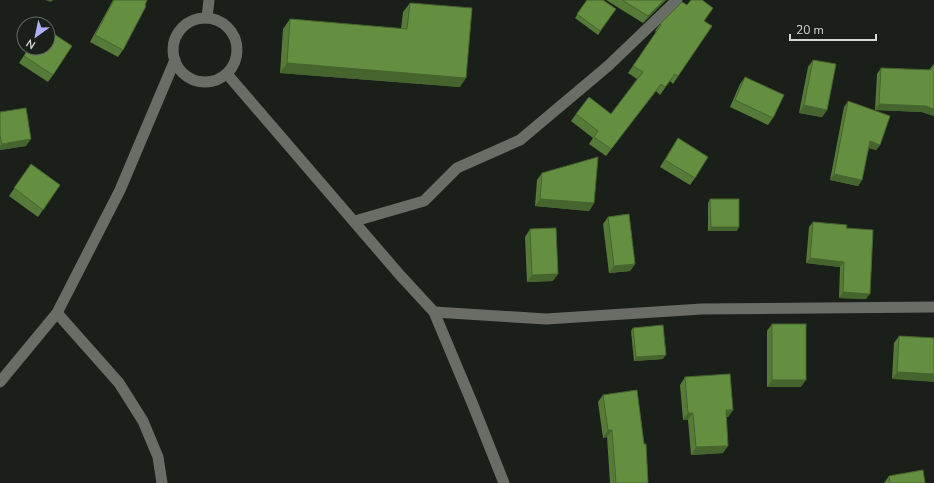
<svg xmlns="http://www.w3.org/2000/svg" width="934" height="483" font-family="'Nunito Sans',sans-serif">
  <rect width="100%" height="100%" fill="#1b1f19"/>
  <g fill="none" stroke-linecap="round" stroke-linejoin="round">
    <g stroke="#696d66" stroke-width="11">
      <polyline points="207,17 209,0"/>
      <circle cx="205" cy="50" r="32"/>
      <polyline points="227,74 399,274 434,312 473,405 504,483"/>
      <polyline points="355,221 424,201 457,168 520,140 608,66 677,0"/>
      <polyline points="434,312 546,319 702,309 934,307"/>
      <polyline points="57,313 119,383 143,421 158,457 162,483"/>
    </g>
    <polyline stroke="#696d66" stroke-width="11" points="0,382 57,313 120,190 175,60"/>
  </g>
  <g fill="#567b38">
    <polygon points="113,0 147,0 123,50 118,57 90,42"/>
    <polygon points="587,0 616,9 598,35 575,18"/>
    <polygon points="606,0 666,0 643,23"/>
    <polygon points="410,3 460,87 280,73 283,29 290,19 401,29 403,12"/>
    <polygon points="704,21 712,26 673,84 670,81 660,95 656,91 606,156 589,144 593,138 571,121 576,114 611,114 637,79 628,73 656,32 655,31 660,24"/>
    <polygon points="29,48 48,48 53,75 48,82 19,63"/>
    <polygon points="813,60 827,110 822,117 799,113 808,67"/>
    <polygon points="933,65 934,65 934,116 922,112 875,110 877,74 881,68 929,70"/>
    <polygon points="745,77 773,118 768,125 730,107 740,84"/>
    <polygon points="848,101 880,145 876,150 868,148 862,180 858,186 830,180 844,107"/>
    <polygon points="0,112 26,146 0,150"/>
    <polygon points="678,138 695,178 690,185 660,167"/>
    <polygon points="31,164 60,185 38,217 9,196"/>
    <polygon points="542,173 594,203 589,211 535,206 537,180"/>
    <polygon points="710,199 737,231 708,231 708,203"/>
    <polygon points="608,217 635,264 630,271 609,273 603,224"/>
    <polygon points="813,222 846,228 866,299 839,298 840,267 806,263 809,227"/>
    <polygon points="530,229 553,281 527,282 525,237"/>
    <polygon points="772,324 801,387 767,387 767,331"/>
    <polygon points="633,328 663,359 634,361 631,331"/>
    <polygon points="899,336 934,338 892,379 894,343"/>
    <polygon points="685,377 733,410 728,417 726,417 723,453 691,455 688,420 683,420 680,385"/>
    <polygon points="603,395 644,444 648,483 610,483 607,437 603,438 598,402"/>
    <polygon points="889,476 925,483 884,483"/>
  </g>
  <g fill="#46642e">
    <polygon points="45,0 53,0 51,2"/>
    <polygon points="664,0 666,0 643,23 648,16"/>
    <polygon points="287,63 466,78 460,87 280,73"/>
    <polygon points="661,84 656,91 606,156 611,149"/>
    <polygon points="879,104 926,106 934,109 934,116 922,112 875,110"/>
    <polygon points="804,105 827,110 822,117 799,113"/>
    <polygon points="31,139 26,146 0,150 0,146 2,144"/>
    <polygon points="870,141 880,145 876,150 866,147"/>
    <polygon points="834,174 862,180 858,186 830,180"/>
    <polygon points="540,199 594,203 589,211 535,206"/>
    <polygon points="711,227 739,227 737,231 708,231"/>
    <polygon points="810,258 844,262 840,267 806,263"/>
    <polygon points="635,264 630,271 609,273 614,266"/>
    <polygon points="558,274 553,281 527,282 532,275"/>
    <polygon points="843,292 870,294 866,299 839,298"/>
    <polygon points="666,355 663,359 634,361 636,357"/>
    <polygon points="897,372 934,374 934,382 892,379"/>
    <polygon points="772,380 806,380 801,387 767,387"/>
    <polygon points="726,410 733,410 728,417 720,418"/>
    <polygon points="688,413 693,413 688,420 683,420"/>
    <polygon points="608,430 612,430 607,437 603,438"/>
    <polygon points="728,446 723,453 691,455 696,447"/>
  </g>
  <g fill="#648f41" stroke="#46642e">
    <polygon points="114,0 147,0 145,5 146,6 123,50 95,35"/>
    <polygon points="587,0 603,0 616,9 600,31 577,14"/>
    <polygon points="622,0 664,0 648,16"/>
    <polygon points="691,0 702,0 713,8 704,21 712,26 678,76 675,74 665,87 661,84 611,149 594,137 598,131 576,114 589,97 611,114 643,72 633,66 661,25 660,24 682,2 687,5"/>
    <polygon points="410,3 472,8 466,78 287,63 290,19 407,29"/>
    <polygon points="48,30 72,46 53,75 24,56 29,48 48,48"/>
    <polygon points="813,60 836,64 827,110 804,105"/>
    <polygon points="933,65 934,65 934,109 926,106 879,104 881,68 931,70"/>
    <polygon points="745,77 784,95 773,118 735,100"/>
    <polygon points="848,101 890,116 880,145 870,141 862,180 834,174"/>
    <polygon points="26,108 31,139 2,144 0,135 0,112"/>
    <polygon points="678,138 708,157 695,178 665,160"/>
    <polygon points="598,157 594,203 540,199 542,173"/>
    <polygon points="31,164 60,185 43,210 14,188"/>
    <polygon points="710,199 739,199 739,227 711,227"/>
    <polygon points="629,214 635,264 614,266 608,217"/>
    <polygon points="813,222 847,225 846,228 873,230 870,294 843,292 844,262 810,258"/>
    <polygon points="556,228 558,274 532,275 530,229"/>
    <rect x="772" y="324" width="34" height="56"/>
    <polygon points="663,325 666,355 636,357 633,328"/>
    <polygon points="899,336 934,338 934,374 897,372"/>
    <polygon points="730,374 733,410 726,410 728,446 696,447 693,413 688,413 685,377"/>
    <polygon points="637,390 644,444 646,444 648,483 616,483 612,430 608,430 603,395"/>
    <polygon points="923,470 925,483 890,483 889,476"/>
  </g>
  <g transform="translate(36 36) rotate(213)"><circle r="19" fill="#1b1f19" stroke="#656964"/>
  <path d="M0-3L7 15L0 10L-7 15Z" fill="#adaffb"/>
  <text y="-6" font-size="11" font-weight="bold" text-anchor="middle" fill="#d5d8d4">N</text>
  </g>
  <path d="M790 34v6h86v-6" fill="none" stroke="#d5d8d4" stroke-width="2"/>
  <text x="796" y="34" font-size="12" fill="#d5d8d4" stroke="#1b1f19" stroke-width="3" paint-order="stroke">20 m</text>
</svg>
